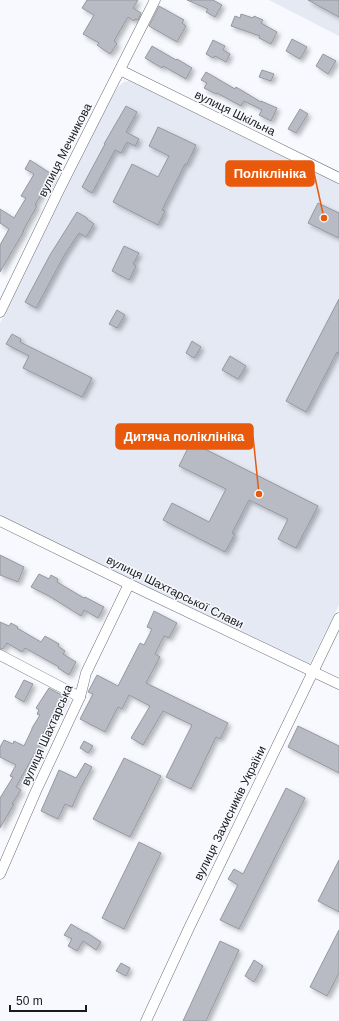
<svg xmlns="http://www.w3.org/2000/svg" width="339" height="1021" font-family="Helvetica,sans-serif">
  <defs>
    <filter id="shadow"><feDropShadow dx="3" dy="3" stdDeviation="2" flood-color="#0004"/></filter>
  </defs>
  <rect width="100%" height="100%" fill="#f7f9fe"/>
  <g fill="#e4e9f4">
    <polygon points="269,0 339,0 339,36"/>
    <polygon points="129,81 339,182 339,605 309,665 0,518 0,323 106,107 118,87 124,82"/>
  </g>
  <g fill="#b8bbc3" stroke="#95989f" filter="url(#shadow)">
    <polygon points="87,0 138,0 133,8 141,13 138,20 135,19 134,21 128,17 114,41 117,44 110,54 97,45 99,43 83,34 94,15 82,8"/>
    <polygon points="187,0 213,0 222,5 215,17 206,12 208,9"/>
    <polygon points="308,0 339,0 339,17"/>
    <polygon points="159,6 184,20 182,23 186,26 177,42 149,26"/>
    <polygon points="241,14 253,18 254,16 263,20 261,23 277,32 271,44 259,38 260,36 231,26 235,16 240,18"/>
    <polygon points="292,39 307,47 300,59 286,51"/>
    <polygon points="213,40 225,46 223,50 230,54 226,62 215,56 213,58 206,54"/>
    <polygon points="152,46 176,60 177,59 192,68 186,79 163,66 162,68 145,58"/>
    <polygon points="323,54 336,61 328,74 316,66"/>
    <polygon points="262,70 274,74 271,81 259,77"/>
    <polygon points="206,72 235,89 236,87 261,102 261,101 277,108 271,121 259,115 262,110 244,101 241,106 217,93 216,94 204,88 207,83 201,80"/>
    <polygon points="126,106 137,112 126,132 139,139 135,146 127,142 121,153 115,150 92,193 82,187 105,144 104,144"/>
    <polygon points="300,109 308,114 296,133 288,129"/>
    <polygon points="158,127 196,145 187,164 185,164 162,210 165,211 158,225 113,202 132,164 158,177 169,156 149,146"/>
    <polygon points="30,160 53,175 35,205 37,206 23,231 24,231 0,272 0,245 9,229 0,223 0,209 14,218 26,198 21,196 34,174 25,169"/>
    <polygon points="318,203 339,213 339,238 308,223"/>
    <polygon points="77,212 87,218 87,219 94,224 86,237 79,233 65,254 36,308 25,302 50,255"/>
    <polygon points="124,246 139,253 133,264 136,266 129,280 112,271"/>
    <polygon points="339,299 339,354 337,352 306,412 286,401"/>
    <polygon points="117,310 125,315 117,328 109,324"/>
    <polygon points="12,334 21,339 20,342 92,378 82,397 23,368 29,356 6,344"/>
    <polygon points="192,341 201,347 194,358 186,353"/>
    <polygon points="230,356 246,366 238,379 222,370"/>
    <polygon points="191,442 318,506 296,548 278,539 288,519 249,500 232,533 235,534 225,552 163,520 172,503 209,522 226,489 179,466"/>
    <polygon points="0,555 24,567 18,582 0,575"/>
    <polygon points="39,574 49,579 51,575 58,579 57,582 84,598 85,597 104,607 98,618 84,610 81,616 49,596 31,587"/>
    <polygon points="154,611 177,623 169,638 164,636 155,654 160,657 146,683 228,723 220,739 216,737 191,789 166,777 192,725 163,711 143,745 131,738 150,706 129,695 122,709 118,707 105,732 80,719 93,694 88,692 97,675 118,686 140,643 144,645 152,629 147,627"/>
    <polygon points="0,622 9,626 11,623 18,627 17,628 41,642 45,636 59,644 58,646 65,651 63,654 76,662 69,675 58,668 59,667 25,648 22,652 7,643 3,649 0,649"/>
    <polygon points="24,680 33,684 24,702 15,697"/>
    <polygon points="49,688 65,697 53,715 53,716 38,742 41,743 35,753 16,787 21,790 12,804 14,804 0,828 0,798 13,777 10,776 16,765 0,757 0,747 4,740 13,744 14,741 24,746 32,729 32,728 40,715 37,714 39,710 36,708"/>
    <polygon points="298,726 339,746 339,773 288,747"/>
    <polygon points="84,741 93,746 88,753 80,748"/>
    <polygon points="124,758 161,776 130,837 93,819"/>
    <polygon points="85,763 92,767 81,787 72,807 65,804 58,819 41,811 59,770 76,778"/>
    <polygon points="286,788 305,798 239,929 220,920 238,885 228,879 234,869 243,874"/>
    <polygon points="139,842 161,853 124,929 102,918"/>
    <polygon points="339,860 339,912 318,901"/>
    <polygon points="71,924 86,933 86,932 101,942 96,950 83,941 77,951 68,946 72,939 64,935"/>
    <polygon points="339,930 339,973 327,996 310,987"/>
    <polygon points="220,941 239,950 206,1021 183,1021"/>
    <polygon points="254,960 263,966 254,982 245,976"/>
    <polygon points="121,963 130,968 126,976 116,971"/>
  </g>
  <g fill="none" stroke-linecap="round" stroke-linejoin="round">
    <g stroke="#6d7077" stroke-width="11">
      <g id="minor">
        <polyline points="120,70 339,178"/>
        <polyline points="0,312 59,190 155,0"/>
        <polyline points="0,521 129,584 339,684"/>
        <polyline points="0,655 80,697"/>
        <polyline points="0,874 36,791 80,697 86,673 129,584"/>
        <polyline points="146,1021 189,928 339,618"/>
      </g>
    </g>
    <use href="#minor" stroke="#fff" stroke-width="10"/>
  </g>
  <g text-anchor="middle" stroke-width="3" stroke-linejoin="round" paint-order="stroke">
    <g font-size="12" fill="#191a1c" stroke="#f7f9fe">
      <text transform="translate(235 113) rotate(26)" y="4">вулиця Шкільна</text>
      <text transform="translate(65 150) rotate(-63)" y="4">вулиця Мечникова</text>
      <text transform="translate(175 592) rotate(26)" y="4">вулиця Шахтарської Слави</text>
      <text transform="translate(47 735) rotate(-66)" y="4">вулиця Шахтарська</text>
      <text transform="translate(230 813) rotate(-64)" y="4">вулиця Захисників України</text>
    </g>
  </g>
  <path fill="none" stroke="#e8590c" stroke-width="1.5" d="M324 218L314 173M259 494L253 436"/>
  <g fill="#e8590c" stroke="#f7f9fe" stroke-width="1.5">
    <circle cx="324" cy="218" r="4"/>
    <circle cx="259" cy="494" r="4"/>
  </g>
  <g fill="#e8590c" stroke="#e8590c" stroke-width="1.5">
    <rect x="226" y="161" width="88" height="25" rx="4"/>
    <rect x="116" y="424" width="137" height="25" rx="4"/>
  </g>
  <g font-size="13" text-anchor="middle" font-weight="bold" fill="#fff">
    <text x="270" y="178">Поліклініка</text>
    <text x="184" y="441">Дитяча поліклініка</text>
  </g>
  <path d="M10 1005v6h76v-6" fill="none" stroke="#191a1c" stroke-width="2"/>
  <text x="16" y="1005" font-size="12" fill="#191a1c" stroke="#f7f9fe" stroke-width="3" paint-order="stroke">50 m</text>
</svg>
